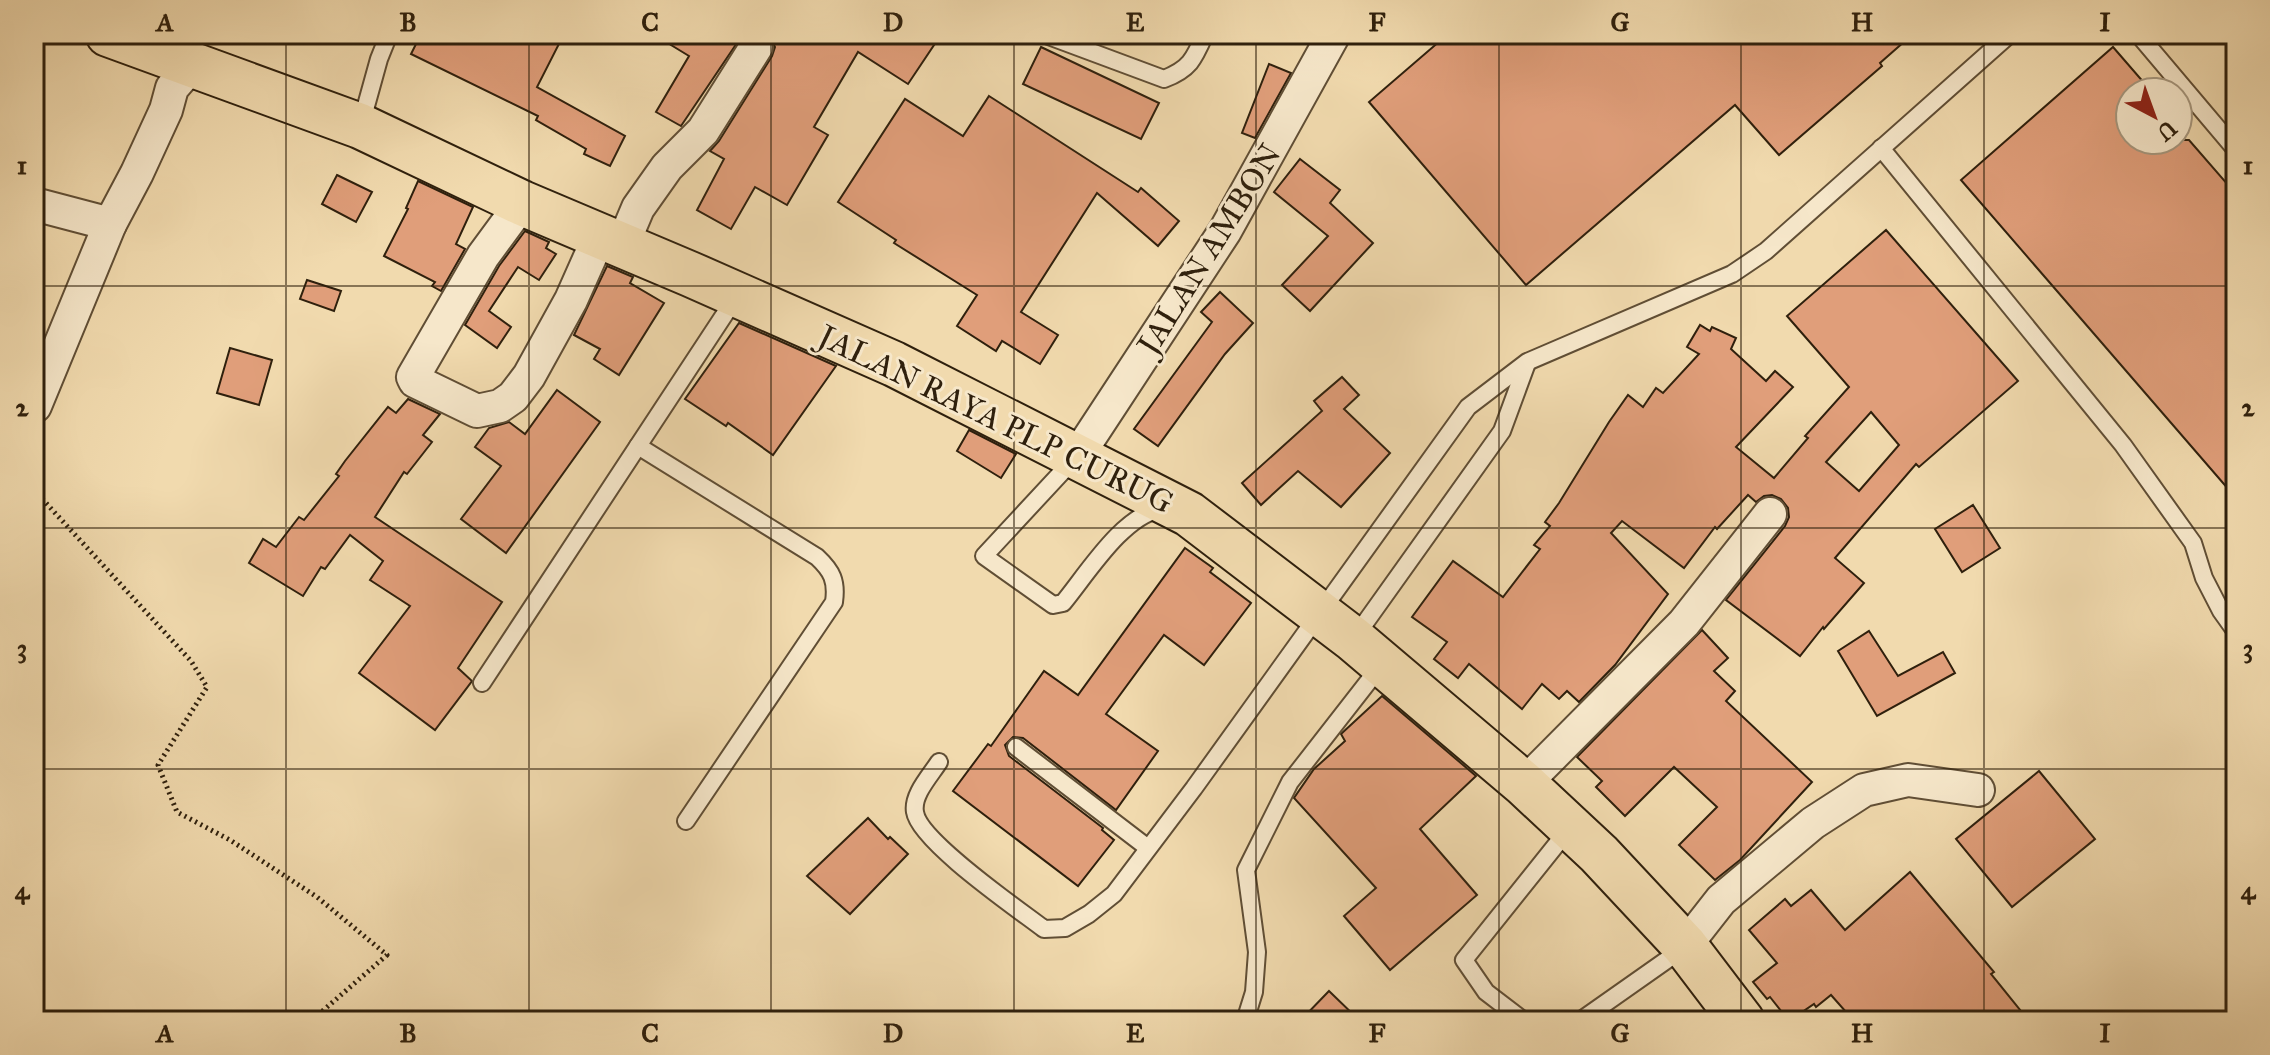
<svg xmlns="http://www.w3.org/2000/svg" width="2270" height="1055" font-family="'IM FELL Great Primer',serif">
  <rect width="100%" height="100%" fill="#f1daae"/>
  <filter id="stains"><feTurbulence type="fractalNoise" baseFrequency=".0025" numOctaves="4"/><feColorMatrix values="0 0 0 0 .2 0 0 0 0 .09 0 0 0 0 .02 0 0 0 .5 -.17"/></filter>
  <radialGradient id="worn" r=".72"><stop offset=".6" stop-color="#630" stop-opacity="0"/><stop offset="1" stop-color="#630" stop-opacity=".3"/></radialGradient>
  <g fill="#e09e7a" stroke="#2f200d" stroke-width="2" fill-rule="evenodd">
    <polygon points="421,34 564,34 537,87 625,136 610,166 584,154 586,149 536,120 538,116 411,54"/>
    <polygon points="653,34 743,34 681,126 656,112 689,56"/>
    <polygon points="769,34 921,34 936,42 908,84 858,52 814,127 828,135 787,205 755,187 731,229 697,210 724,159 710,151 719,141 772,56 775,47"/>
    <polygon points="1448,34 1913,34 1880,63 1882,66 1779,155 1735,105 1526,285 1369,102"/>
    <polygon points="1041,47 1159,103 1141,139 1023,84"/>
    <polygon points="2113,47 2152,92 2130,92 2130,140 2189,140 2236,194 2236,498 1961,180"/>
    <polygon points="1269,64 1291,73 1255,138 1242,133"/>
    <polygon points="989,96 1138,192 1141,188 1179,221 1158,246 1097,193 1021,312 1058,335 1040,364 1002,341 996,351 957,326 977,295 894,243 896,240 838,202 905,99 963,136"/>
    <polygon points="1300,159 1340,190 1330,203 1373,243 1310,311 1282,285 1328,236 1274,192"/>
    <polygon points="337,175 372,192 356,222 322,204"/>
    <polygon points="418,181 473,207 456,244 465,249 441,291 432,286 435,282 384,256 408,209 406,208"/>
    <path d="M1886,230L2018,381L1919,467L1916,464L1835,558L1864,583L1824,629L1823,627L1800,656L1726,600L1785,526L1789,517L1788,508L1781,499L1772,495L1764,496L1756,502L1748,495L1717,529L1715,527L1684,568L1622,521L1611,533L1668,594L1615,665L1579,702L1567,691L1559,699L1542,684L1522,709L1469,664L1458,678L1434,659L1447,642L1412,617L1453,561L1503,597L1540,549L1534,545L1550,526L1545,522L1559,503L1609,422L1628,395L1643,407L1656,388L1663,393L1699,354L1687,347L1700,325L1710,331L1712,327L1736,338L1731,349L1766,381L1775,371L1793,387L1736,447L1774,478L1808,438L1805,436L1849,387L1787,316ZM1871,412L1899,445L1859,491L1826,462Z"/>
    <polygon points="525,231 549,242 546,248 556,254 539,280 518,267 489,311 511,327 497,348 465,325 499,266"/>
    <polygon points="607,266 633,277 630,283 664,303 619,375 594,359 600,349 574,335"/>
    <polygon points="307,280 341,291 334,311 300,299"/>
    <polygon points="1220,292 1253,323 1225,354 1158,446 1134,429 1212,322 1201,312"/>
    <polygon points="739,323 836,366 773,455 728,423 726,426 685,399"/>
    <polygon points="230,348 272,360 259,405 217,393"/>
    <polygon points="1342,377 1359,395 1344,409 1390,453 1341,507 1298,471 1261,505 1242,483 1322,411 1314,401"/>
    <polygon points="557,390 600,422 506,553 461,519 501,466 475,447 489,428 509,422 525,434"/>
    <polygon points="408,399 440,414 423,435 432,442 407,474 404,472 375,517 502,602 458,668 472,681 435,730 359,673 410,606 370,580 383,561 350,535 325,569 321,567 303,596 249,563 263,539 276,547 299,517 304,520 339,476 336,474 345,461 388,407 396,413"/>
    <polygon points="969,430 1016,454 1001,478 957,451"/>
    <polygon points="1973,505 2000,548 1962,572 1935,529"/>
    <polygon points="1185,548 1213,568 1210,572 1251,603 1204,665 1164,635 1106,714 1158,751 1116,810 1023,738 1013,737 1005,745 1009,756 1103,828 1102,830 1114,840 1078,886 953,791 988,744 991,746 1044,671 1078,695"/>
    <polygon points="1702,630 1728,658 1714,671 1735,691 1726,701 1812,782 1740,860 1715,880 1679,845 1717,807 1674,767 1625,816 1596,787 1602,781 1577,757"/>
    <polygon points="1869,631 1898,676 1943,652 1955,673 1877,716 1838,651"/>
    <polygon points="1382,696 1476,776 1420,829 1477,895 1390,970 1344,916 1376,888 1294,798 1314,769 1345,741 1341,734"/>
    <polygon points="2039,771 2095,839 2012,907 1956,839"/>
    <polygon points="868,818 888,839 890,837 908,854 850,914 807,876"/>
    <polygon points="1910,872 1994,972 1991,974 2029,1021 1854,1021 1831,995 1816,1007 1814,1004 1789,1021 1770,997 1767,999 1753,982 1777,963 1749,930 1785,899 1791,906 1811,890 1845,930"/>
    <polygon points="1329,991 1360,1021 1300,1021"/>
  </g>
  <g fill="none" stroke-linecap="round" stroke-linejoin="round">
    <g stroke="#604e35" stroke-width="20">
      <g id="lane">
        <path d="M1043,34L1164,79C1190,69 1194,59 1205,34"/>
        <polyline points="2138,34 2236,150"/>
        <polyline points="361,124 379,59 389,34"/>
        <polyline points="1881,148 2123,445 2193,543 2204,578 2221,611 2236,632"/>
        <path d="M638,446L817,557C832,571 837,581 834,602L686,821"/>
        <path d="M1075,458L984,556L1053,605L1063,603C1087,574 1123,515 1161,509"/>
        <polyline points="1355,637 1502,431 1527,363"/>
        <polyline points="482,683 736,297"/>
        <polyline points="1016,747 1148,848"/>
        <path d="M939,762C930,776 912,795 915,812C919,841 1018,909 1044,929L1065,928L1089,914L1114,894L1194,788L1468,407L1527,362L1732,274L1766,251L2010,34"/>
        <polyline points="1245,1021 1254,992 1257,952 1246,870 1290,782 1382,664"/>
        <polyline points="1524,1021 1486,992 1464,960 1560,840 1574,836"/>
        <polyline points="1580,1021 1671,957 1686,957"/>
      </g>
    </g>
    <g stroke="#604e35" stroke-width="36">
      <g id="street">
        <polyline points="522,203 483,256 413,377 415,381 477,411 500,406 513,397 529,376 571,300 599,237"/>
        <polyline points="34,204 110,224 137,173 166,110 172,88 191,66"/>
        <polyline points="622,246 638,208 667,167 703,131 756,47"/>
        <polyline points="35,406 110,224"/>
        <polyline points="1076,458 1225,231 1334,34"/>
        <polyline points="1524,784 1684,623 1770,514"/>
        <polyline points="1685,946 1721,900 1813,823 1864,790 1908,780 1978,790"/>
      </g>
    </g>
    <g stroke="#2f200d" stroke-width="48">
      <polyline id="primary" points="108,34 360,126 522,203 690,274 894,364 1189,514 1353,639 1524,784 1599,854 1685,946 1742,1021"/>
    </g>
    <polyline stroke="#2f200d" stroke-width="5" stroke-dasharray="2 4" stroke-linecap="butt" points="34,490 191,661 207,687 158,765 177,812 230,840 317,897 387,955 311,1021"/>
    <use href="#lane" stroke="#f6e7ca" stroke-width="16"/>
    <use href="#street" stroke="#f6e7ca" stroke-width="32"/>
    <use href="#primary" stroke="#f1daae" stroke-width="44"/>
  </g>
  <path fill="none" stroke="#2f200d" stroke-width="2" stroke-opacity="0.55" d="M286,34V1021M529,34V1021M771,34V1021M1014,34V1021M1256,34V1021M1499,34V1021M1741,34V1021M1984,34V1021M34,286H2236M34,528H2236M34,769H2236"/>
  <g text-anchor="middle" stroke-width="6" stroke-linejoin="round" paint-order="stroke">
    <g font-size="32" fill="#2f200d" stroke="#f6e7ca">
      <text transform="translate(1209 249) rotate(-58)" y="11">JALAN AMBON</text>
      <text transform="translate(996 419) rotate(26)" y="11">JALAN RAYA PLP CURUG</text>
    </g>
  </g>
  <rect width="2270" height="1055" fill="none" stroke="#f1daae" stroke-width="88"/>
  <g transform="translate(2154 116) rotate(139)"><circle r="38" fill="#f6e7ca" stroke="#a6977e" stroke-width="2"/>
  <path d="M0-6L14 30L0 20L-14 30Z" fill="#8f2418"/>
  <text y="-12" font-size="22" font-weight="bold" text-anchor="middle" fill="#2f200d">U</text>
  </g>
  <rect x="44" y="44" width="2182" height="967" fill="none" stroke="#2f200d" stroke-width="3"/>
  <g font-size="26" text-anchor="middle" font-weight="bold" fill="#2f200d">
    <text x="165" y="31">A</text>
    <text x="408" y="31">B</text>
    <text x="650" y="31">C</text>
    <text x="893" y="31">D</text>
    <text x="1135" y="31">E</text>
    <text x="1377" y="31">F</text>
    <text x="1620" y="31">G</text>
    <text x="1862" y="31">H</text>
    <text x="2105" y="31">I</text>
    <text x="22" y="174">1</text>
    <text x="2248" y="174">1</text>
    <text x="22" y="416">2</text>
    <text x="2248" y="416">2</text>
    <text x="22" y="657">3</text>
    <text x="2248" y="657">3</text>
    <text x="22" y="899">4</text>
    <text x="2248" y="899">4</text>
    <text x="165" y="1042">A</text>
    <text x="408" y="1042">B</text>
    <text x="650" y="1042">C</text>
    <text x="893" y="1042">D</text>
    <text x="1135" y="1042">E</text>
    <text x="1377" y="1042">F</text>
    <text x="1620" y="1042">G</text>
    <text x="1862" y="1042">H</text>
    <text x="2105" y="1042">I</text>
  </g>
  <rect width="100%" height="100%" filter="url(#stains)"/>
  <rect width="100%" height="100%" fill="url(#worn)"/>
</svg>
